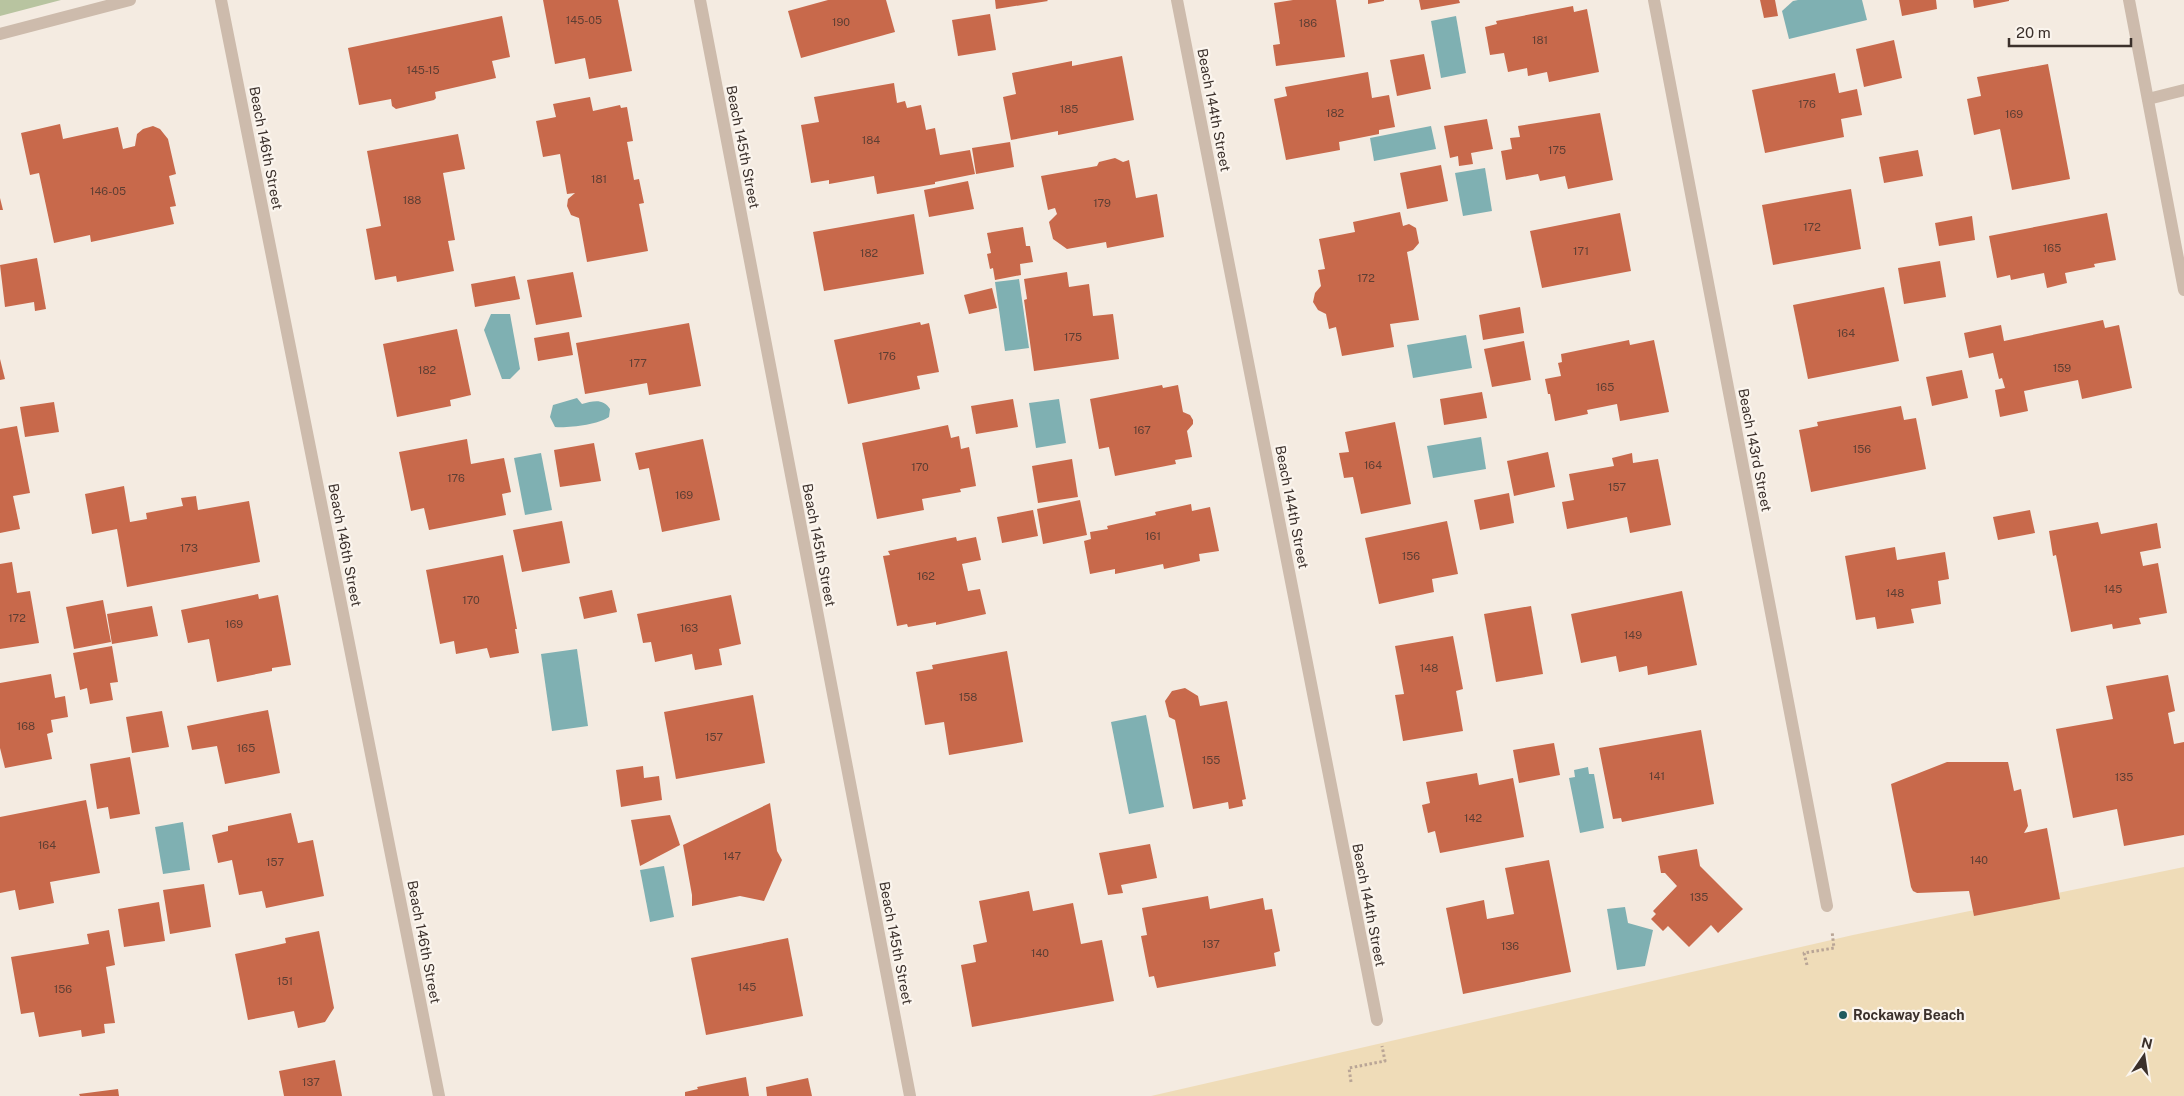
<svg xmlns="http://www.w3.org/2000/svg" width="2184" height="1096" font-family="'Public Sans',sans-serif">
  <rect width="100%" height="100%" fill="#f4ebe1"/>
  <polygon fill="#b8c4a0" points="0,0 61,0 0,16"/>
  <polygon fill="#efdcb8" points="2184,867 2184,1096 1151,1096 1853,935"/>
  <g fill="#7fb0b2">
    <polygon points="1798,0 1862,0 1867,20 1789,39 1782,11 1793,1"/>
    <polygon points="1456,16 1466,73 1441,78 1431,21"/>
    <polygon points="1431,126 1436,149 1374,161 1370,138"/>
    <polygon points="1485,168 1492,211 1463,216 1455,173"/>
    <polygon points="1019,279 1029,348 1005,351 995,282"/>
    <polygon points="491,314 510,314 520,369 510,379 502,379 484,330"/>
    <polygon points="1466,335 1472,368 1413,378 1407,345"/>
    <path d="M577,398L582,404C593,401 603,398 610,409L609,417C597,425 569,428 555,427L550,417L553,405Z"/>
    <polygon points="1059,399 1066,443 1036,448 1029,403"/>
    <polygon points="1481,437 1486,469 1433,478 1427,446"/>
    <polygon points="541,453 552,510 525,515 514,458"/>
    <polygon points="577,649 588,726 552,731 541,654"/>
    <polygon points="1146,715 1164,807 1129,814 1111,722"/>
    <polygon points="1588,767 1589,774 1594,774 1604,828 1580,833 1569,778 1575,777 1574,770"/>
    <polygon points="183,822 190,870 163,874 155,827"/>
    <polygon points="664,866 674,917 650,922 640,870"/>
    <polygon points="1625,907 1628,923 1653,930 1645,966 1617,970 1607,909"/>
  </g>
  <g fill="#c8694b">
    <polygon points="543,0 618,0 632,71 589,79 585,58 555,64"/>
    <polygon points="828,0 886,0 895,32 801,58 788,11"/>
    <polygon points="995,0 1047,0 1048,1 996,9"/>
    <polygon points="1293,0 1336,0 1345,57 1276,66 1273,45 1280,44 1274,3"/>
    <polygon points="1368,0 1384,0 1384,1 1368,4"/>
    <polygon points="1419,0 1459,0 1460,3 1421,10"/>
    <polygon points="1760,0 1775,0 1778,16 1764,18"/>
    <polygon points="1899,0 1936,0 1937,9 1902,16"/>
    <polygon points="1973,0 2009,0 2009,1 1974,8"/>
    <polygon points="1573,6 1574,12 1587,9 1599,72 1549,82 1547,72 1528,76 1527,68 1508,72 1504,53 1490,55 1485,27 1497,24 1496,21"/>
    <polygon points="990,14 996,50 958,56 952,20"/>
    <polygon points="502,16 510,57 492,61 496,78 435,92 436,98 434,100 396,109 392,106 391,99 359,105 348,48"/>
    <polygon points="1894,40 1902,78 1864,87 1856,49"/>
    <polygon points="1424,54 1431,89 1397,96 1390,60"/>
    <polygon points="1122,56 1134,120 1058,135 1058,131 1011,140 1003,97 1016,94 1012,73 1072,61 1072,66"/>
    <polygon points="2048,64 2070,179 2012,190 2000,129 1974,135 1967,99 1981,96 1977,77"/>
    <polygon points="1368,72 1372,98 1389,95 1395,127 1379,130 1379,134 1339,142 1340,150 1286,160 1274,99 1287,96 1285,87"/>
    <polygon points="1835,73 1839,93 1857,89 1862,115 1841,119 1844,137 1765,153 1752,90"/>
    <polygon points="894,83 897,103 905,101 907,108 921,105 926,130 935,128 940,155 970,150 975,174 935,182 935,184 877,194 874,176 829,184 829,180 811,183 801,125 819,122 814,97"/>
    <polygon points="590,97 593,111 620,105 621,108 627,107 633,141 627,142 634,180 639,179 644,203 639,204 648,251 587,262 579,218 571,215 567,206 568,199 575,193 567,194 560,154 543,157 536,121 556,117 553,104"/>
    <polygon points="1600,113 1613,180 1568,189 1565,176 1540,181 1538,174 1506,180 1501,151 1512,149 1510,138 1520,137 1518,126"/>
    <polygon points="1487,119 1493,149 1471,153 1473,164 1459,166 1458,156 1450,158 1444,126"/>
    <polygon points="60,124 63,139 118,127 123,149 135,146 137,134 143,129 153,126 160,129 168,139 176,174 169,176 176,206 170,207 174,224 91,242 90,235 54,243 39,173 30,175 21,133"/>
    <polygon points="458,134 465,169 443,173 455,240 448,241 454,271 397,282 396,276 375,280 366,229 381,226 367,151"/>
    <polygon points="1010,142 1014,167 976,174 972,148"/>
    <polygon points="1918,150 1923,176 1884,183 1879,157"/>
    <polygon points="1115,158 1123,162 1129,160 1136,198 1157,194 1164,237 1107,248 1106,242 1067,249 1053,239 1049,222 1057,214 1055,208 1048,210 1041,176 1097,166 1099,162"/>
    <polygon points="1441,165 1448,201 1407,209 1400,173"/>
    <polygon points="968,181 974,209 929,217 924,190"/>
    <polygon points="1851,189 1861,249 1773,265 1762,205"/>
    <polygon points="0,198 3,210 0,210"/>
    <polygon points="1400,212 1403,226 1409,224 1416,228 1419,243 1413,250 1407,252 1419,320 1390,324 1394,347 1342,356 1336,327 1329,329 1326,314 1318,310 1313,302 1315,293 1321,286 1318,270 1325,269 1319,239 1355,232 1353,222"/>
    <polygon points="1620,213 1631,271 1542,288 1530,231"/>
    <polygon points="2107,213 2116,260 2094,264 2095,267 2065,273 2067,283 2047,288 2044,273 2011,280 2010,275 1997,278 1989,236"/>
    <polygon points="914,214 924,274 824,291 813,232"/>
    <polygon points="1972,216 1975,240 1939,246 1935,223"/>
    <polygon points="1023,227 1026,246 1030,246 1033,262 1020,264 1021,275 995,280 993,268 990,269 987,254 991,253 987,233"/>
    <polygon points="37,258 46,309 35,311 34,302 5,307 0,265"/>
    <polygon points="1940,261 1946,297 1904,304 1898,268"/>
    <polygon points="573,272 582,317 536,325 527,280"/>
    <polygon points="1067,272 1069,287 1089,284 1093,316 1113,314 1119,359 1034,371 1024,300 1027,299 1024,279"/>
    <polygon points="515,276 520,299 475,307 471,284"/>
    <polygon points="1884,287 1899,361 1808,379 1793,305"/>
    <polygon points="992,288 997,308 969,314 964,295"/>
    <polygon points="1520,307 1524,333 1483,340 1479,315"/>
    <polygon points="2103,320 2105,328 2119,325 2132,388 2082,399 2078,380 2024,391 2028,411 2000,417 1995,390 2005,388 2002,378 1999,379 1993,353 1969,358 1964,333 2001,325 2004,341"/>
    <polygon points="920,322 921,325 929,323 939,372 917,376 920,389 848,404 834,340"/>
    <polygon points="689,323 701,386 649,395 647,383 585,394 576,343"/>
    <polygon points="457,329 471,395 450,400 451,406 397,417 383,344"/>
    <polygon points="569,332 573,355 538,361 534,338"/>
    <polygon points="1629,340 1630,345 1654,340 1669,412 1620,421 1617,404 1587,410 1588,414 1555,421 1550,394 1548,394 1545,379 1561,376 1558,363 1562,362 1561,354"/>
    <polygon points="1524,341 1531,380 1492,387 1484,349"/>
    <polygon points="0,359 5,379 0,380"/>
    <polygon points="1962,370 1968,398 1932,406 1926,377"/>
    <polygon points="1162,385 1163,388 1178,385 1183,412 1190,415 1193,420 1193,424 1187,431 1192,457 1175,460 1176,464 1115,476 1109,447 1099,449 1090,399"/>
    <polygon points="1482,392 1487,418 1444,425 1440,399"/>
    <polygon points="1013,399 1018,427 976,434 971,406"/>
    <polygon points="54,402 59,432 25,437 20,407"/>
    <polygon points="1901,406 1904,420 1916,418 1926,469 1811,492 1799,430 1818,426 1817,422"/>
    <polygon points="1395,422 1411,504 1361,514 1353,477 1344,478 1339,453 1349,452 1345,432"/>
    <polygon points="948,425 951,438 959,436 961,449 969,447 976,486 960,489 961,492 922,499 924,510 877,519 862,443"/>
    <polygon points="17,426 30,493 13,496 20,529 0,533 0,429"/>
    <polygon points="467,439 471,464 504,458 511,492 502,494 506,515 429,530 424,508 411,511 399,452"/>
    <polygon points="703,439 720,520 662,532 649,468 639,470 635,453"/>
    <polygon points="594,443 601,481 560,487 554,450"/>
    <polygon points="1548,452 1555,487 1514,496 1507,461"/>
    <polygon points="1632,453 1633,463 1658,459 1671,525 1630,533 1627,517 1567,529 1562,502 1574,500 1569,474 1614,466 1612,458"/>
    <polygon points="1072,459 1078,497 1038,503 1032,466"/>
    <polygon points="124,486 130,522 147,519 146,513 183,506 181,498 196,496 198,510 249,501 260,562 127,587 117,529 92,534 85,494"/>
    <polygon points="1509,493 1514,523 1480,530 1474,500"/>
    <polygon points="1080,500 1087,535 1043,544 1037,509"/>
    <polygon points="1191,504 1192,511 1210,507 1219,551 1199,554 1200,561 1164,569 1163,564 1115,574 1115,569 1090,574 1084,541 1091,539 1090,532 1108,529 1107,526 1156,515 1155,512"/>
    <polygon points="1033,510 1038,536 1002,543 997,517"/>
    <polygon points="2030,510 2035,533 1998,540 1993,517"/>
    <polygon points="562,521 570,563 522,572 513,530"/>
    <polygon points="1447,521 1458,574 1432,579 1434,592 1379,604 1365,538"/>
    <polygon points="2098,522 2101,534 2157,523 2161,548 2140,552 2143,566 2158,563 2167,613 2139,618 2141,624 2113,629 2112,624 2071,632 2056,555 2053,556 2049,531"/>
    <polygon points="956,537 957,541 976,537 981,560 962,564 968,591 980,589 986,614 936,625 936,622 908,627 907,624 897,626 883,556 890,555 888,551"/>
    <polygon points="1895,547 1897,560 1945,552 1949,579 1938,581 1941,604 1911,609 1914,623 1877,629 1875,617 1856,620 1845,556"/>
    <polygon points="503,555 517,629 515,629 519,653 490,658 487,648 456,654 454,641 440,644 426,570"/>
    <polygon points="12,562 17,593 30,591 39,643 0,649 0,564"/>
    <polygon points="612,590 617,612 584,619 579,597"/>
    <polygon points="1682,591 1697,665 1648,675 1647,666 1619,672 1616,656 1581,663 1571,614"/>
    <polygon points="258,594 259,599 278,595 291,665 272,668 272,671 217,682 209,639 188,643 181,610"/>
    <polygon points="731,595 741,644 719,649 722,665 695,670 692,654 655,662 651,642 643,643 637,614"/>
    <polygon points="103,600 111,642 74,649 66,607"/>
    <polygon points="152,606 158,636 112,644 107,614"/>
    <polygon points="1531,606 1543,674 1496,682 1484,614"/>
    <polygon points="1453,636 1463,689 1456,691 1463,731 1403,741 1395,695 1404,694 1395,646"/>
    <polygon points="112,646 118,682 110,683 113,700 90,704 87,688 80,690 73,653"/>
    <polygon points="1007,651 1023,742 949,755 944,722 925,725 916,672 933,669 932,665"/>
    <polygon points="51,674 55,698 65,696 68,717 51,720 53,732 47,734 52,759 5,768 0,748 0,683"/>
    <polygon points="2168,675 2175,711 2168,713 2174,744 2184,742 2184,835 2124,846 2117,809 2073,818 2056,729 2113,719 2106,686"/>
    <polygon points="1185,688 1198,696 1200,706 1227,701 1246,799 1242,800 1243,806 1229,809 1228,802 1193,809 1175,720 1169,717 1165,701 1172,691"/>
    <polygon points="753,695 765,763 676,779 664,712"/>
    <polygon points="268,710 280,773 225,784 217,746 192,750 187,726"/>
    <polygon points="162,711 169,747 132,753 126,717"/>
    <polygon points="1701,730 1714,804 1622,822 1621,818 1613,819 1599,748"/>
    <polygon points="1554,743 1560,775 1519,783 1513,750"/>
    <polygon points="130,757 140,814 110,819 108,807 97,809 90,764"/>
    <polygon points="1947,762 2008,762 2014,791 2021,789 2028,826 2024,833 2047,828 2060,899 1974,916 1969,891 1917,893 1913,891 1911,887 1891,784"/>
    <polygon points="643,766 644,778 659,776 662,800 621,807 616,770"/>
    <polygon points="1477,773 1479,785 1513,778 1524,837 1440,853 1435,831 1428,833 1422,805 1430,803 1426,782"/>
    <polygon points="86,800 100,873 50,882 54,903 19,910 15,890 0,893 0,817"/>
    <polygon points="770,803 777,851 782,860 764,901 740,896 692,906 692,895 683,845"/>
    <polygon points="291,813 298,843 313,840 324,896 266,908 262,891 239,895 232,860 218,863 212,835 228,831 228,826"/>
    <polygon points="670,815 680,845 640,866 631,820"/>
    <polygon points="1150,844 1157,878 1121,885 1123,893 1108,895 1099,853"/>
    <polygon points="1697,849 1700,866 1743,909 1718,933 1711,925 1689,947 1668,926 1663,931 1651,919 1656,914 1653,911 1677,886 1665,873 1661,873 1658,856"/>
    <polygon points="1549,860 1571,972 1463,994 1446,908 1484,900 1487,919 1514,914 1505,868"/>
    <polygon points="204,884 211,927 170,934 163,890"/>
    <polygon points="1029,891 1033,911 1073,903 1081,944 1102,940 1114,1001 972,1027 961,965 976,962 973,945 987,942 979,901"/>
    <polygon points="1208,896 1210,909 1263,898 1265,910 1272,909 1280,951 1274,953 1276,966 1157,988 1154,976 1149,977 1141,936 1147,935 1142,908"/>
    <polygon points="159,902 165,941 124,947 118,909"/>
    <polygon points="109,930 115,965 106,967 115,1023 104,1024 105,1033 82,1037 81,1030 39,1037 34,1012 21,1014 11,957 89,944 87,934"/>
    <polygon points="319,931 334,1008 325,1022 298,1028 294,1011 248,1020 235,954 286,943 285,938"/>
    <polygon points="788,938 803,1016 706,1035 691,958"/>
    <polygon points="335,1060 342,1096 284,1096 279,1071"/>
    <polygon points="746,1077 749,1096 685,1096 685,1092 698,1089 697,1087"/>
    <polygon points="808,1078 812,1096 767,1096 766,1087"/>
    <polygon points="118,1089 119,1096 80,1096 79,1094"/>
  </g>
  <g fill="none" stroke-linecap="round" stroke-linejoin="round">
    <g stroke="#b9a596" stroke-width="3" stroke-dasharray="2.5 2.5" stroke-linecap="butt">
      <polyline points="1807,965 1804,953 1834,948 1832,931"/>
      <polyline points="1351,1082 1349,1068 1385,1061 1382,1046"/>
    </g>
    <polyline stroke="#cdbbac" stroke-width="12" points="2148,99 2184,90"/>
    <g stroke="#cdbbac" stroke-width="12">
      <polyline points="221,0 439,1096"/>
      <polyline points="700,0 910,1096"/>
      <polyline points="1177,0 1377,1020"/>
      <polyline points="1654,0 1827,906"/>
      <polyline points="2129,0 2184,290"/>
    </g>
    <polyline stroke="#cdbbac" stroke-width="12" points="0,34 130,0"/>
  </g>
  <circle fill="#1f5a5e" stroke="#fbf5ee" stroke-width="2" cx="1843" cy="1015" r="5"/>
  <g text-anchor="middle" stroke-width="4.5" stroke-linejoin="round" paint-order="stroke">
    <g font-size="11" fill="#5e3e33">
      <text x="584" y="24">145-05</text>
      <text x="841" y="26">190</text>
      <text x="1308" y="27">186</text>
      <text x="1540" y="44">181</text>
      <text x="423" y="74">145-15</text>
      <text x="1807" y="108">176</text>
      <text x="1069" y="113">185</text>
      <text x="1335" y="117">182</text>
      <text x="2014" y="118">169</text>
      <text x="871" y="144">184</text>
      <text x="1557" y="154">175</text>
      <text x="599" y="183">181</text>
      <text x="108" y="195">146-05</text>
      <text x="412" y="204">188</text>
      <text x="1102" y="207">179</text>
      <text x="1812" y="231">172</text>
      <text x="2052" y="252">165</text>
      <text x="1581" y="255">171</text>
      <text x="869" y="257">182</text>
      <text x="1366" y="282">172</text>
      <text x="1846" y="337">164</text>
      <text x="1073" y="341">175</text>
      <text x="887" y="360">176</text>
      <text x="638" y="367">177</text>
      <text x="2062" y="372">159</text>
      <text x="427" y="374">182</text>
      <text x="1605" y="391">165</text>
      <text x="1142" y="434">167</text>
      <text x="1862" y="453">156</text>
      <text x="1373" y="469">164</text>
      <text x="920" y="471">170</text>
      <text x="456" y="482">176</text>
      <text x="1617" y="491">157</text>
      <text x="684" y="499">169</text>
      <text x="1153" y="540">161</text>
      <text x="189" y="552">173</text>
      <text x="1411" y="560">156</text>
      <text x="926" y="580">162</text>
      <text x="2113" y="593">145</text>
      <text x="1895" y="597">148</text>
      <text x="471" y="604">170</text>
      <text x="17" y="622">172</text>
      <text x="234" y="628">169</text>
      <text x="689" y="632">163</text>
      <text x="1633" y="639">149</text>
      <text x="1429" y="672">148</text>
      <text x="968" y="701">158</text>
      <text x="26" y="730">168</text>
      <text x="714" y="741">157</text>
      <text x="246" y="752">165</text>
      <text x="1211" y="764">155</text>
      <text x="1657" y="780">141</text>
      <text x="2124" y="781">135</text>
      <text x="1473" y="822">142</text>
      <text x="47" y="849">164</text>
      <text x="732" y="860">147</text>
      <text x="1979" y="864">140</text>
      <text x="275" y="866">157</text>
      <text x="1699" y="901">135</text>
      <text x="1211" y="948">137</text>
      <text x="1510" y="950">136</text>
      <text x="1040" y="957">140</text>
      <text x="285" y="985">151</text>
      <text x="747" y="991">145</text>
      <text x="63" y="993">156</text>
      <text x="311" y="1086">137</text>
    </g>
    <g font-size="14" fill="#3b302b" stroke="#fbf5ee">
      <text transform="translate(1214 110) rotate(79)" y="5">Beach 144th Street</text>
      <text transform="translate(743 147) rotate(79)" y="5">Beach 145th Street</text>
      <text transform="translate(266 148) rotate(79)" y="5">Beach 146th Street</text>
      <text transform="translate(1755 450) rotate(79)" y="5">Beach 143rd Street</text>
      <text transform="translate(1292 507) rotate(79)" y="5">Beach 144th Street</text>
      <text transform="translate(345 545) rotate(79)" y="5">Beach 146th Street</text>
      <text transform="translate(819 545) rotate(79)" y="5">Beach 145th Street</text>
      <text transform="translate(1369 905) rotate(79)" y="5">Beach 144th Street</text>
      <text transform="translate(424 942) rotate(79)" y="5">Beach 146th Street</text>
      <text transform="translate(896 943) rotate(79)" y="5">Beach 145th Street</text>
    </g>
    <g font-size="14" font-weight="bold" fill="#3b302b" stroke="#fbf5ee" text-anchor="start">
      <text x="1853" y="1020">Rockaway Beach</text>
    </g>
  </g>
  <g transform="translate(2144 1056) rotate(13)" stroke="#fbf5ee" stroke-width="4" paint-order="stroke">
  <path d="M0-4L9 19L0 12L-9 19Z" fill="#3b302b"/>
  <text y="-8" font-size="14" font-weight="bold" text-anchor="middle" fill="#3b302b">N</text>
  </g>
  <path d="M2009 38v8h122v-8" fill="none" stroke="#3b302b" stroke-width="2.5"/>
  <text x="2016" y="38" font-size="15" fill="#3b302b" stroke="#fbf5ee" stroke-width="4" paint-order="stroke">20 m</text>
</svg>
